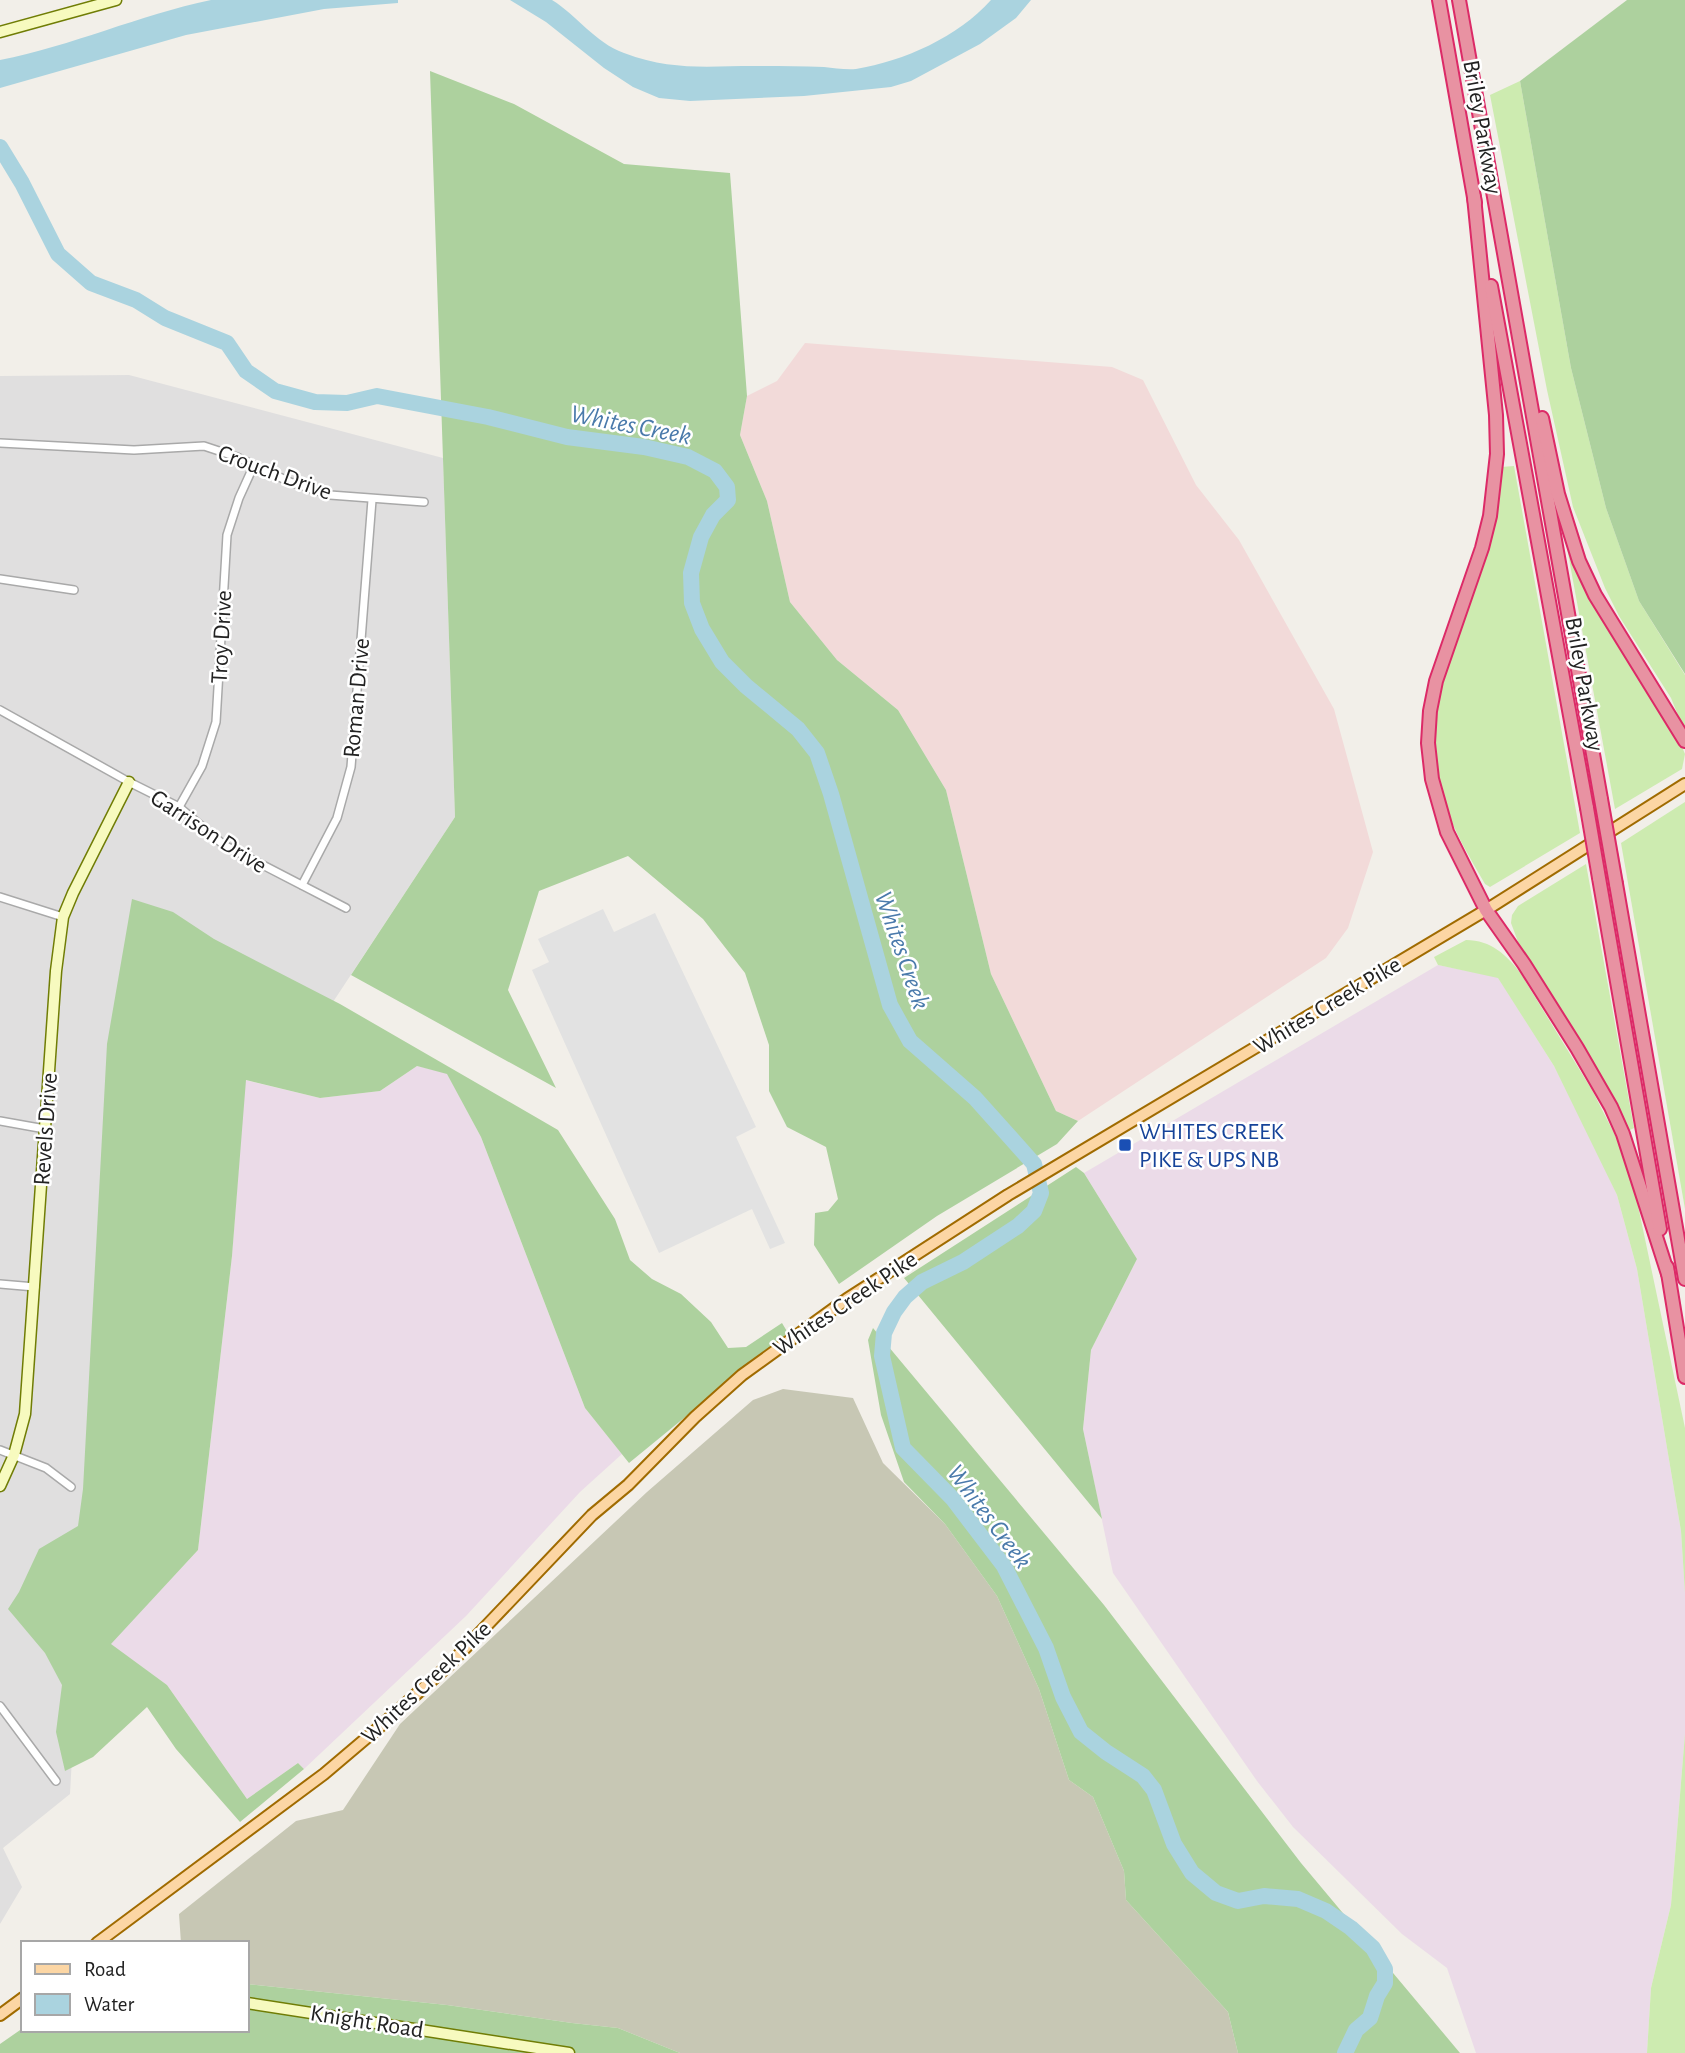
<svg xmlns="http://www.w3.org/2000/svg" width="1685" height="2053" font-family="'Alegreya Sans',sans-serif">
  <rect width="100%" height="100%" fill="#f2efe9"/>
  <polygon fill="#e0dfdf" points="129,375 443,458 455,817 331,1005 110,1067 70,1794 3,1848 22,1887 0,1924 0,376"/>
  <polygon fill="#f2dad9" points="805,343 1112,367 1143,380 1196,485 1239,540 1334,709 1373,852 1348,928 1326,958 1078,1121 1056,1111 991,974 946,790 898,710 837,660 790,602 767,501 740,435 747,396 777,381"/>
  <g fill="#ebdbe8">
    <polygon points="1438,965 1498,977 1554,1066 1596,1149 1617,1195 1637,1269 1681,1531 1685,1593 1685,1734 1671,1905 1651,1988 1647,2053 1476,2053 1447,1968 1402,1934 1293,1827 1257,1781 1113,1573 1083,1429 1091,1350 1137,1259 1084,1173"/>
    <polygon points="417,1066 447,1073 481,1137 585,1408 622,1454 580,1492 466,1616 304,1769 298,1763 247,1799 167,1685 110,1644 198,1550 232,1256 245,1080 320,1098 380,1091"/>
  </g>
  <polygon fill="#c7c7b4" points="783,1389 853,1398 883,1463 945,1524 997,1596 1039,1689 1069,1780 1093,1797 1124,1871 1126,1900 1228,2012 1238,2053 680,2053 618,2028 572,2023 447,2005 247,1984 247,1943 181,1943 179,1914 296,1821 343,1810 400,1724 647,1492 753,1400"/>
  <g fill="#cdebb0">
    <polygon points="1520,81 1571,368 1606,508 1639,601 1685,675 1685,732 1671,698 1619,616 1605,588 1573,507 1547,390 1490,95"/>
    <path d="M1514,466L1580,833L1490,887L1485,884C1470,858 1454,832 1445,803C1416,702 1463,635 1491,541C1498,517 1499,492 1501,467Z"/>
    <polygon points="1569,547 1595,606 1679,740 1685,754 1682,769 1615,809 1567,548"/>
    <polygon points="1685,802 1685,1209 1621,843"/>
    <polygon points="1586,864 1634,1128 1628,1131 1592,1062 1520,947 1511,923 1512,915 1518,906"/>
    <path d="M1466,940C1491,940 1507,955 1521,974L1592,1090L1616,1137L1634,1187L1685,1428V1593L1681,1531L1637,1269L1617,1195L1554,1066L1498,978L1438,965L1434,957Z"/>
    <polygon points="1685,1734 1685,2053 1647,2053 1651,1988 1671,1905"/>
  </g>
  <g fill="#add19e">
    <polygon points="1627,0 1685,0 1685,674 1639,601 1606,508 1571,368 1520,81"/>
    <polygon points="430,71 514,104 624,164 730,173 747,396 740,435 767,501 790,602 837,660 898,710 946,790 991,974 1056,1111 1078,1121 1057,1144 937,1216 839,1284 814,1245 815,1213 828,1211 838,1199 826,1147 787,1127 769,1091 769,1045 745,973 703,919 628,856 539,891 508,990 556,1088 351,975 455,817"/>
    <polygon points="132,899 173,912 214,939 340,1004 558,1130 615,1219 630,1260 652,1279 681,1294 711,1322 728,1348 746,1347 782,1323 788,1333 629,1463 585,1408 481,1137 447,1074 417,1066 380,1091 320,1098 246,1080 232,1256 198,1550 111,1644 167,1685 247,1799 298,1763 304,1769 240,1822 176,1749 147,1707 93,1757 65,1771 56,1732 62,1685 45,1653 8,1609 19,1592 39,1549 78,1526 83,1489 107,1044"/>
    <polygon points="1076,1167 1084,1173 1137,1259 1091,1350 1083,1429 1102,1519 904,1278"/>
    <polygon points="873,1328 1104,1605 1301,1863 1460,2053 1238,2053 1228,2012 1126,1900 1124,1871 1093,1797 1069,1780 1039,1689 997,1596 945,1524 904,1482 881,1415 868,1340"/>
    <polygon points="247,1984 447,2005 572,2023 618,2028 680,2053 0,2053 0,2044 23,2028 23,2030 247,2030"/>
  </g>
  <polygon fill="#e2e2e2" points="603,909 614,932 655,913 756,1127 736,1137 785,1243 770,1249 752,1209 659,1253 532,970 549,962 538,939"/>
  <g fill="#aad3df">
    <path d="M211,0H398V3L324,9L186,35L0,88V60C72,46 139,15 211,0Z"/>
    <path d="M510,0H552C578,16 594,42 624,53C672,71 706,66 755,66C778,66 801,66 824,67C834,68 846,70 856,69C904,61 958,37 991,0H1031L1016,18L980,44L911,81L891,87L804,96L690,101L659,98L633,87L604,68L546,22Z"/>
  </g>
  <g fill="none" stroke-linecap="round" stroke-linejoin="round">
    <polyline stroke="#aad3df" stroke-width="16" points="0,147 22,183 58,254 91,283 136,300 165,318 227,343 246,371 275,391 315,402 347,403 377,396 488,417 567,437 644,447 688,457 715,471 727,487 728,500 713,515 701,537 691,573 692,603 702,629 722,662 746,686 798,729 817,753 831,794 890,1005 910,1041 975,1098 1034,1164 1041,1193 1034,1211 1018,1226 963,1262 922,1282 905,1297 894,1312 884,1333 882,1356 903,1448 953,1499 1004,1566 1046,1648 1063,1697 1081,1732 1106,1752 1143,1776 1154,1790 1174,1844 1192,1873 1216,1893 1238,1901 1264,1896 1298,1899 1326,1911 1351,1928 1373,1948 1385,1969 1385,1983 1377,1996 1370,2018 1356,2030 1345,2053"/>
    <g stroke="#a9a9a9" stroke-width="10">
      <g id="street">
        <polyline points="0,443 134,450 204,446 237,457 290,482 330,495 424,502"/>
        <polyline points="0,579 74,590"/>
        <polyline points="0,710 129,782 179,807 224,845 346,908"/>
        <polyline points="179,807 202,766 216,722 227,535 239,498 254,465"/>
        <polyline points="302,885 337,818 351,767 372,500"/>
        <polyline points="0,897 63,917"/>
        <polyline points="0,1121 45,1129"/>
        <polyline points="0,1284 35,1287"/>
        <polyline points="0,1450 46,1468 71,1487"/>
        <polyline points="0,1706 56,1781"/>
      </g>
    </g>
    <g stroke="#707d05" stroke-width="13">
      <g id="secondary">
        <polyline points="0,32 116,0"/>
        <polyline points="0,1486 14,1455 25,1414 56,971 63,917 73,893 129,782"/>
        <polyline points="247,2003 569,2053"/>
      </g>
    </g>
    <g stroke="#a06b00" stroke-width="14">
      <g id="primary">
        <polyline points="97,1943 324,1774 383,1724 450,1664 592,1515 628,1485 695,1417 742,1375 847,1299 1008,1195 1486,910 1685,784"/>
        <polyline points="0,2015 23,1998"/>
      </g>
    </g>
    <g stroke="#dc2a67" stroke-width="16">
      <g id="highway">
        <polyline points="1439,0 1475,203"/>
        <polyline points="1459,0 1601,799"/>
        <polyline points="1474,197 1496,415 1497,454 1490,516 1482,548 1436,681 1430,711 1428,743 1432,779 1447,832 1486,910 1524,964 1577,1048 1611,1107 1623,1134 1668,1274"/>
        <polyline points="1491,286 1587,808"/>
        <polyline points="1542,418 1558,494 1579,561 1595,595 1685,741"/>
        <polyline points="1599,878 1660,1229"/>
        <polyline points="1616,884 1685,1279"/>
        <polyline points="1667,1267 1685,1377"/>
      </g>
    </g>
    <use href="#street" stroke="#fff" stroke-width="7"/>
    <use href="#secondary" stroke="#f7fabf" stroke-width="10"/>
    <use href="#primary" stroke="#fcd6a4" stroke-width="10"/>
    <use href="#highway" stroke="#e892a2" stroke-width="12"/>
    <g stroke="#dc2a67" stroke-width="16" stroke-linecap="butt">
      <g id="highway-bridge">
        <polyline points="1601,799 1616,884"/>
        <polyline points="1587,808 1599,878"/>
      </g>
    </g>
    <use href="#highway-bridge" stroke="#e892a2" stroke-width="12"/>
  </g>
  <rect fill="#1a4fb4" stroke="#fff" stroke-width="2.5" x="1118" y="1138" width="14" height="14" rx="3.5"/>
  <g text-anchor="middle" stroke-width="5" stroke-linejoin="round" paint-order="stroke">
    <g font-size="24" fill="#222" stroke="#fff">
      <text transform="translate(1483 127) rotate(80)" y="8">Briley Parkway</text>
      <text transform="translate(275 472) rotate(20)" y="8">Crouch Drive</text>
      <text transform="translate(221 637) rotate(-87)" y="8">Troy Drive</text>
      <text transform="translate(1585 684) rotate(80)" y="8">Briley Parkway</text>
      <text transform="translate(356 698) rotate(-85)" y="8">Roman Drive</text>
      <text transform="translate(209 831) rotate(33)" y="8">Garrison Drive</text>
      <text transform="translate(1327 1005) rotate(-31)" y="8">Whites Creek Pike</text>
      <text transform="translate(45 1129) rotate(-86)" y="8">Revels Drive</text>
      <text transform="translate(845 1303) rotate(-34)" y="8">Whites Creek Pike</text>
      <text transform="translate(426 1682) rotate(-43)" y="8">Whites Creek Pike</text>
      <text transform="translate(367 2021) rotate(9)" y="8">Knight Road</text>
    </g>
    <g font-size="24" fill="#164399" stroke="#fff" text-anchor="start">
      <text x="1139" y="1139">WHITES CREEK<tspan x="1139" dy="28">PIKE &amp; UPS NB</tspan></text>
    </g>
    <g font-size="26" font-style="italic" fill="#4a7aab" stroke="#fff">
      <text transform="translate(631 424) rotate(11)" y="9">Whites Creek</text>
      <text transform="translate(903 950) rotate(71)" y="9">Whites Creek</text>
      <text transform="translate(990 1516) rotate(53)" y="9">Whites Creek</text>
    </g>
  </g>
  <rect x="21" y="1941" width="228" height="91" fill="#ffffff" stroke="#a7a7a7" stroke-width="2"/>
  <rect x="35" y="1964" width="35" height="10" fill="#fcd6a4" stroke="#a7a7a7" stroke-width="2"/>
  <text x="84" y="1976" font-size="21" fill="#222222">Road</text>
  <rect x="35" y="1994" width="35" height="21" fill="#aad3df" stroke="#a7a7a7" stroke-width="2"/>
  <text x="84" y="2011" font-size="21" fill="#222222">Water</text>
</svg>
